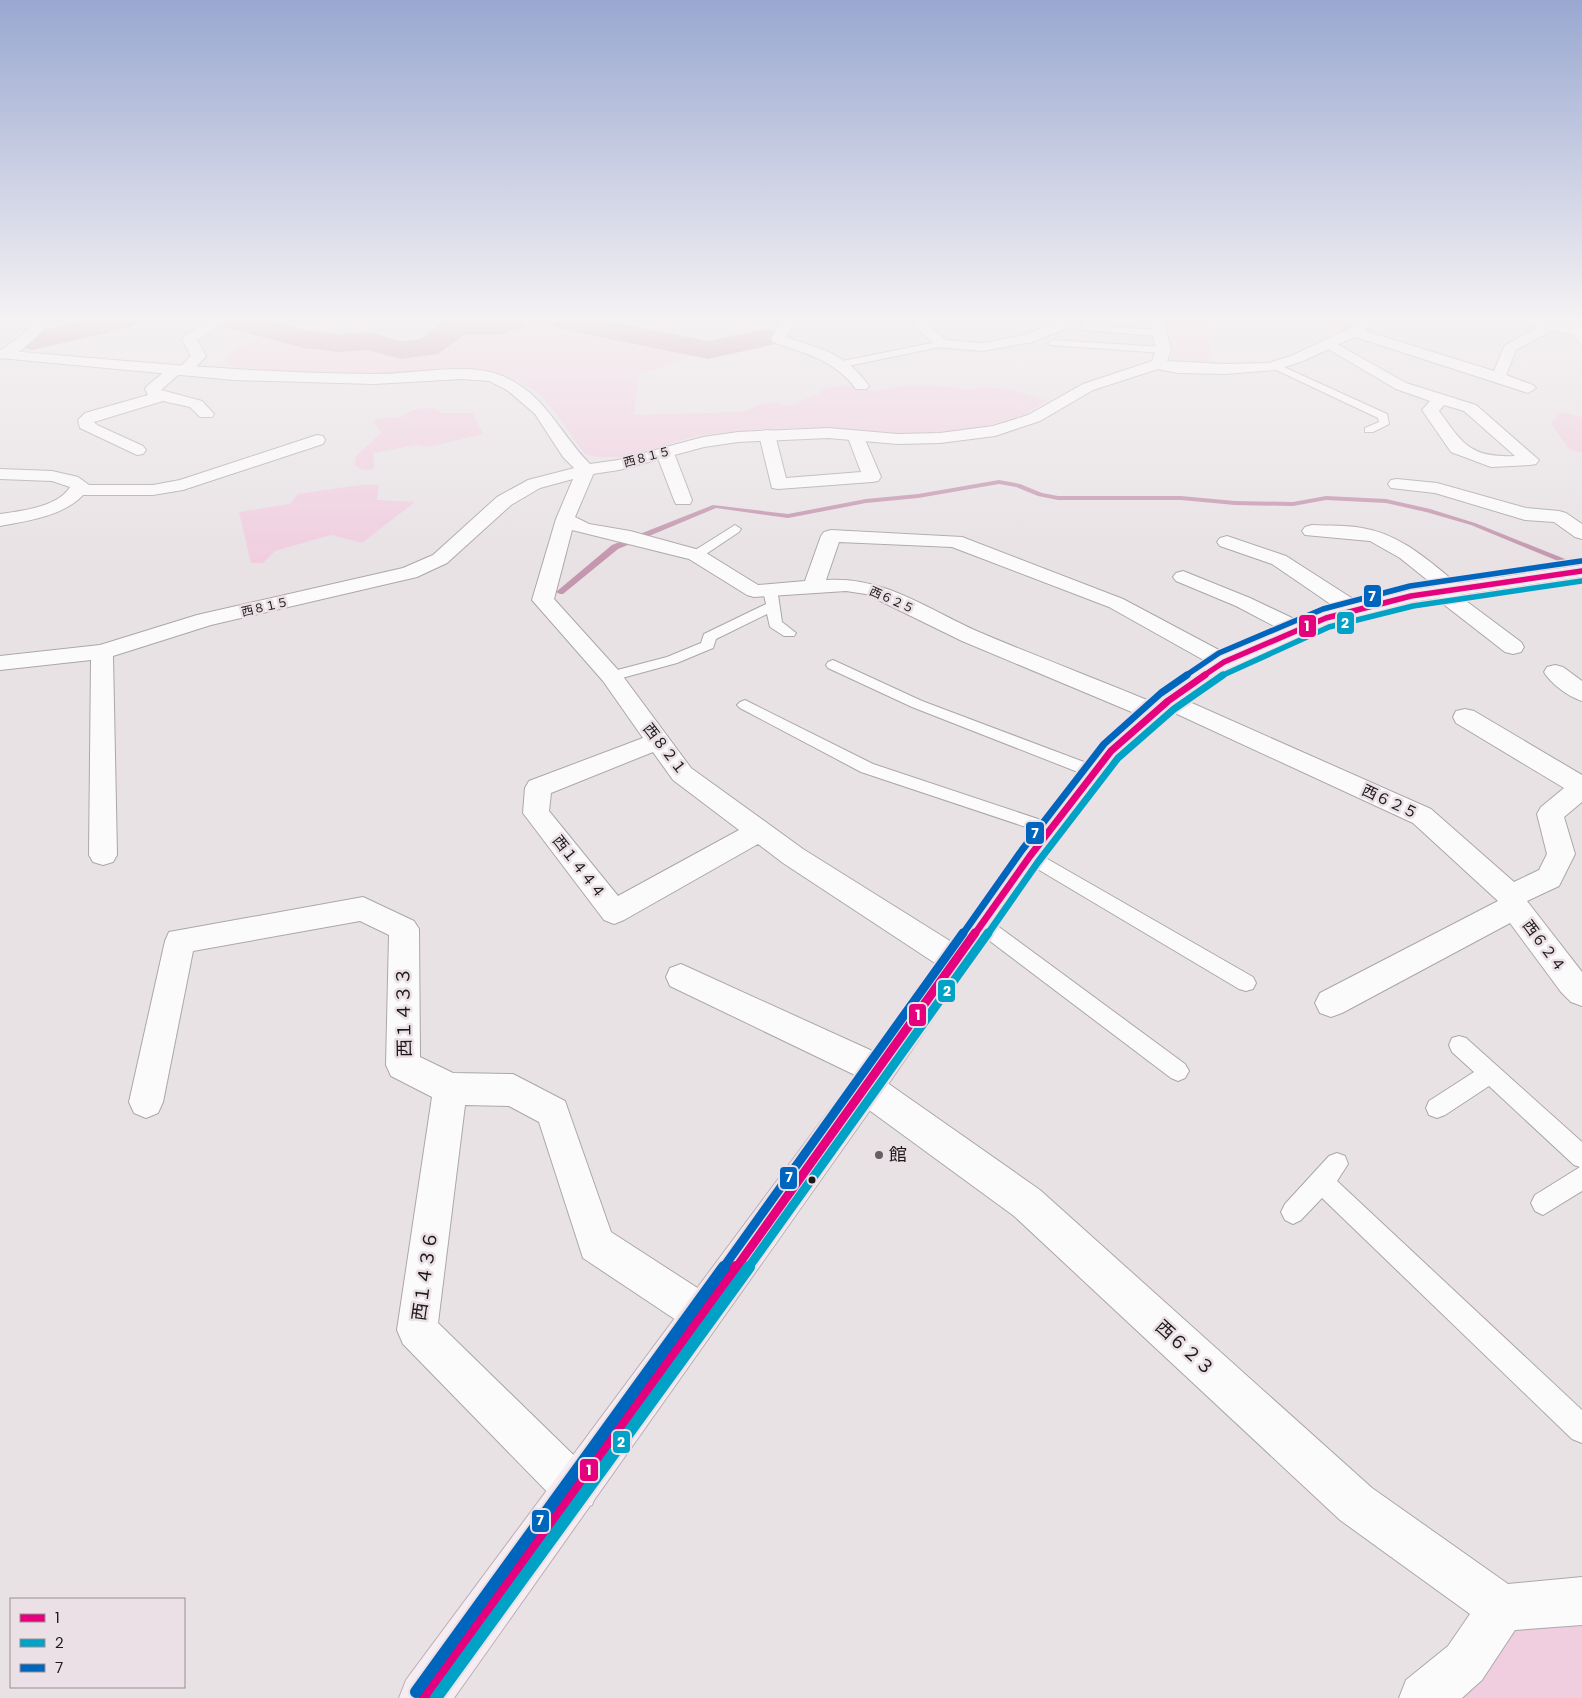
<svg xmlns="http://www.w3.org/2000/svg" width="1582" height="1698" font-family="Poppins,'Noto Sans JP',sans-serif">
  <rect width="100%" height="100%" fill="#e8e2e5"/>
  <g fill="#f0cedf">
    <path d="M503,321H574L699,347L686,359L639,374L634,415L743,412L761,404L776,402L788,406L815,395H821V389L844,385L876,391L898,386L920,385L947,386L967,390L981,387L1009,389L1046,400L1026,414L982,427L951,432L919,435L830,427L763,429L699,435L626,457H597L585,454C569,434 550,399 529,387C477,356 417,375 361,374C317,373 270,371 228,365L225,357L256,335L276,332L370,345H414L432,337L449,325L491,324Z"/>
    <polygon points="1167,321 1213,321 1209,332 1211,363 1193,364 1173,360"/>
    <polygon points="1319,321 1362,321 1345,330 1327,329"/>
    <polygon points="424,408 435,409 442,413 473,413 483,434 428,447 416,445 373,453 374,469 364,470 355,466 356,456 381,433 374,422 376,419 400,417 413,410"/>
    <polygon points="1561,412 1582,417 1582,453 1569,449 1551,423"/>
    <polygon points="361,485 379,485 377,500 415,502 362,543 331,535 275,551 263,563 251,563 239,512 290,504 298,494"/>
    <polygon points="1582,1601 1582,1698 1432,1698 1502,1608"/>
  </g>
  <g fill="none" stroke-linecap="round" stroke-linejoin="round">
    <polygon fill="#c497ae" fill-rule="evenodd" points="999,480 1020,484 1042,493 1058,496 1181,496 1235,501 1293,502 1326,496 1386,499 1430,509 1475,523 1570,561 1563,563 1471,525 1426,512 1386,503 1326,500 1293,506 1235,505 1181,500 1058,500 1038,496 1016,487 999,484 918,498 866,503 788,518 716,508 618,549 563,594 560,594 556,592 612,545 713,505 788,514 866,499 918,494"/>
    <g fill="#c497ae" fill-rule="evenodd">
      <polygon points="82,321 137,321 132,327 32,350 21,347 17,341 21,335"/>
      <polygon points="220,321 269,321 305,330 337,334 370,332 401,341 420,339 445,321 528,321 523,327 509,332 498,335 464,335 438,354 401,359 367,350 337,352 304,348 225,327"/>
      <polygon points="551,321 607,321 708,341 765,329 776,332 780,338 776,344 708,359 566,330 556,327"/>
    </g>
    <g stroke="#aba7a8" stroke-width="2">
      <g id="lane">
        <polygon points="1085,325 1159,330 1163,333 1159,336 1082,330 1082,326"/>
        <polygon points="1573,330 1579,330 1582,334 1582,344 1579,343 1572,332"/>
        <polygon points="1053,340 1164,347 1169,350 1164,353 1050,345 1048,343"/>
        <polygon points="942,341 947,344 945,346 843,367 838,364 843,361"/>
        <polygon points="1275,363 1387,414 1389,424 1373,432 1365,432 1365,428 1379,422 1378,418 1272,368 1270,366"/>
        <polygon points="735,525 741,529 739,532 700,558 692,558 690,555 692,552"/>
        <polygon points="771,591 778,595 782,622 796,633 794,636 784,636 770,627 767,614 716,639 713,648 677,663 611,681 604,676 606,673 667,657 701,643 704,634 766,604 764,595"/>
        <polygon points="833,660 922,701 1100,768 1102,772 1100,776 1088,776 912,707 828,668 826,665 828,662"/>
        <polygon points="745,700 873,764 1056,825 1059,829 1056,833 1050,835 861,772 740,708 737,705 740,702"/>
        <polygon points="1030,849 1253,977 1256,983 1253,989 1246,991 1239,989 1024,861 1021,856 1024,851"/>
        <polygon points="981,916 988,919 1185,1064 1189,1071 1185,1078 1178,1081 1171,1078 974,929 972,924 974,919"/>
        <polygon points="1459,1036 1466,1038 1582,1142 1582,1191 1543,1215 1535,1211 1531,1203 1535,1195 1580,1167 1574,1165 1489,1086 1445,1115 1437,1118 1429,1115 1426,1108 1429,1101 1474,1072 1452,1052 1449,1045 1452,1038"/>
        <polygon points="1337,1153 1345,1156 1348,1164 1337,1181 1582,1410 1582,1443 1572,1439 1322,1198 1301,1220 1293,1224 1285,1220 1281,1212 1285,1204 1329,1156"/>
      </g>
    </g>
    <g stroke="#aba7a8" stroke-width="2">
      <g id="street">
        <path d="M35,321H50C42,332 14,362 0,358V351L23,334Z"/>
        <polygon points="208,321 227,321 197,340 206,356 189,375 178,375 161,390 202,401 214,414 212,417 200,417 190,407 163,401 94,422 97,425 143,446 146,450 143,454 137,455 80,428 78,420 85,413 148,395 145,389 147,386 169,368 179,368 191,356 182,339 184,336"/>
        <path d="M776,321H790L793,325L786,337C821,349 847,354 869,386L866,389H856C835,360 805,353 773,342L771,339L779,325Z"/>
        <polygon points="910,321 925,321 946,340 983,343 1024,335 1061,321 1080,321 1078,324 1032,342 983,351 937,347"/>
        <polygon points="1524,321 1544,321 1582,327 1582,335 1551,331 1516,350 1506,375 1533,385 1536,388 1528,393 1349,335 1347,332 1354,328 1359,329 1494,371 1505,345 1537,328"/>
        <path d="M1328,339L1406,383L1476,405L1539,460L1536,464L1530,465L1491,467L1451,452L1422,410L1430,401L1396,389L1323,346L1321,343L1323,340ZM1444,405L1464,411L1515,456C1470,458 1463,444 1439,411Z"/>
        <polygon points="767,430 773,431 775,435 786,478 861,472 847,435 849,431 861,431 863,435 881,477 878,481 872,482 778,489 772,488 759,435 761,431"/>
        <path d="M317,435L323,436L325,440L323,444L183,490L153,495H83C63,516 28,521 0,526V514C21,511 58,507 70,487L52,481L0,479V469L52,471L78,477L89,485H153L180,480Z"/>
        <polygon points="665,448 671,449 674,453 692,500 690,504 676,504 674,500 656,453 659,449"/>
        <path d="M586,465L592,466L595,470L575,517L589,524L630,531L703,551L758,585L805,581L821,536L824,532L831,530L962,537L1123,599L1232,657L1235,662L1232,667L1224,669L1216,667L1109,607L952,547L839,542L826,580C884,576 927,609 979,632C1038,657 1099,680 1159,705L1156,701L1160,696L1168,693L1176,696L1431,809L1514,882L1539,870L1547,854L1537,814L1541,807L1564,788L1456,723L1453,717L1456,711L1465,709L1474,711L1582,775V802L1564,817L1575,854L1559,886L1527,901L1582,972V1006L1571,1002L1561,992L1510,923L1342,1013L1331,1017L1320,1013L1315,1003L1320,993L1498,901L1413,823L1164,708L1166,712L1162,718L1154,720L1146,718L962,641L866,594L846,591L754,597L747,595L689,559L572,530L554,599L619,671L691,768L803,849L966,951L970,960L966,969L955,973L944,969L783,863L758,844L624,920L614,924L604,920L523,813L525,788L529,781L643,738L603,681L532,600L556,519L573,479L540,488L511,505L447,563L417,577L211,625L113,656L117,855L113,862L103,865L93,862L89,855L91,660L0,670V656L100,645L197,615L403,568L433,555L497,497L528,480ZM653,752L673,780L739,830L618,896L549,811L551,793Z"/>
        <polygon points="1397,479 1437,483 1526,508 1559,511 1566,513 1582,524 1582,539 1575,537 1554,522 1525,520 1435,493 1391,488 1388,484 1391,480"/>
        <path d="M1312,525C1329,526 1346,525 1362,528C1401,534 1430,562 1460,586L1463,590L1458,595L1521,642L1524,647L1521,652L1513,654L1505,652L1433,596L1430,592L1436,587L1400,558L1370,541L1305,535L1302,531L1305,527Z"/>
        <polygon points="1227,536 1286,556 1364,606 1367,611 1364,616 1356,617 1348,616 1272,564 1220,546 1217,542 1220,538"/>
        <polygon points="1183,571 1250,598 1307,625 1310,630 1307,635 1299,637 1291,635 1236,606 1176,581 1173,577 1176,573"/>
        <path d="M1555,665L1563,667L1582,681V701C1569,697 1551,684 1544,672L1547,667Z"/>
        <polygon points="363,897 414,921 419,929 420,1057 453,1073 513,1074 565,1101 611,1232 716,1300 722,1314 716,1328 702,1334 688,1328 583,1258 539,1122 509,1106 465,1105 438,1323 592,1473 598,1489 592,1505 576,1511 560,1505 403,1344 397,1330 432,1097 391,1076 386,1065 389,935 360,921 193,951 163,1102 158,1113 146,1118 134,1113 129,1102 165,941 169,932"/>
        <polygon points="681,964 890,1059 895,1070 890,1081 886,1082 1040,1190 1372,1488 1508,1584 1582,1577 1582,1625 1515,1630 1482,1680 1462,1698 1399,1698 1406,1680 1448,1646 1470,1614 1340,1520 1014,1216 854,1099 849,1088 857,1076 670,986 666,977 670,968"/>
      </g>
    </g>
    <g stroke="#aba7a8" stroke-width="2">
      <path id="secondary" d="M1150,321H1164L1171,350L1167,361L1225,364L1269,363L1293,355L1349,329L1361,321H1377L1359,335L1303,361L1276,370L1225,374L1178,373L1158,369L1093,390L1040,421L995,436L940,443L898,444L828,438L738,442L704,447L619,470L586,475L580,474L563,457L535,414L507,390L489,381L462,379L374,384L234,380L0,358V350C124,361 248,373 373,374C409,375 464,362 497,374C544,390 558,432 590,464L618,460L703,437L738,432L828,428L898,434L940,433L993,426L1028,415L1083,384L1152,361L1156,350Z"/>
    </g>
    <g stroke="#bdadb5" stroke-width="2">
      <polygon id="primary" points="1582,565 1582,577 1412,602 1334,623 1232,667 1176,706 1120,757 1040,863 878,1099 454,1698 399,1698 406,1680 854,1077 1020,849 1102,745 1160,696 1216,657 1318,613 1411,590"/>
    </g>
    <use href="#lane" fill="#fcfbfb" fill-rule="evenodd"/>
    <use href="#street" fill="#fcfbfb" fill-rule="evenodd"/>
    <use href="#secondary" fill="#fcfbfb" fill-rule="evenodd"/>
    <use href="#primary" fill="#f5edf1" fill-rule="evenodd"/>
    <g stroke="#eae0e5" stroke-width="8">
      <polyline id="bus-1-far3" points="1203,676 1224,662 1326,618 1411,596 1582,571"/>
    </g>
    <g stroke="#eae0e5" stroke-width="11">
      <polyline id="bus-1-far2" points="974,935 1030,856 1111,751 1168,701 1205,675"/>
    </g>
    <g stroke="#eae0e5" stroke-width="13">
      <polyline id="bus-1-far1" points="736,1268 975,933"/>
    </g>
    <g stroke="#eae0e5" stroke-width="16">
      <polyline id="bus-1" points="424,1698 736,1267"/>
    </g>
    <g stroke="#eae0e5" stroke-width="8">
      <polyline id="bus-2-far3" points="1221,676 1329,627 1413,606 1582,581"/>
    </g>
    <g stroke="#eae0e5" stroke-width="11">
      <polyline id="bus-2-far2" points="987,935 1038,862 1118,758 1174,709 1223,675"/>
    </g>
    <g stroke="#eae0e5" stroke-width="13">
      <polyline id="bus-2-far1" points="748,1268 988,933"/>
    </g>
    <g stroke="#eae0e5" stroke-width="16">
      <polyline id="bus-2" points="436,1698 749,1267"/>
    </g>
    <g stroke="#eae0e5" stroke-width="8">
      <polyline id="bus-3-far3" points="1185,676 1219,653 1323,609 1410,586 1581,561"/>
    </g>
    <g stroke="#eae0e5" stroke-width="11">
      <polyline id="bus-3-far2" points="962,935 1022,850 1104,744 1161,693 1187,675"/>
    </g>
    <g stroke="#eae0e5" stroke-width="13">
      <polyline id="bus-3-far1" points="723,1268 963,933"/>
    </g>
    <g stroke="#eae0e5" stroke-width="16">
      <polyline id="bus-3" points="416,1692 724,1267"/>
    </g>
    <use href="#bus-1-far3" stroke="#e5007d" stroke-width="5.5"/>
    <use href="#bus-1-far2" stroke="#e5007d" stroke-width="7"/>
    <use href="#bus-1-far1" stroke="#e5007d" stroke-width="9"/>
    <use href="#bus-1" stroke="#e5007d" stroke-width="12"/>
    <use href="#bus-2-far3" stroke="#01a2c5" stroke-width="5.5"/>
    <use href="#bus-2-far2" stroke="#01a2c5" stroke-width="7"/>
    <use href="#bus-2-far1" stroke="#01a2c5" stroke-width="9"/>
    <use href="#bus-2" stroke="#01a2c5" stroke-width="12"/>
    <use href="#bus-3-far3" stroke="#0065bd" stroke-width="5.5"/>
    <use href="#bus-3-far2" stroke="#0065bd" stroke-width="7"/>
    <use href="#bus-3-far1" stroke="#0065bd" stroke-width="9"/>
    <use href="#bus-3" stroke="#0065bd" stroke-width="12"/>
  </g>
  <linearGradient id="sky" x2="0" y2="1"><stop stop-color="#99a8d1"/><stop offset="0.57" stop-color="#f5f2f3"/><stop offset="1" stop-color="#f5f2f3" stop-opacity="0"/></linearGradient>
  <rect width="1582" height="559" fill="url(#sky)"/>
  <circle fill="#645f62" stroke="#eae0e5" stroke-width="2" cx="879" cy="1155" r="5"/>
  <circle fill="#1d191b" stroke="#eae0e5" stroke-width="2" cx="812" cy="1180" r="4.5"/>
  <g text-anchor="middle" stroke-width="5" stroke-linejoin="round" paint-order="stroke">
    <g font-size="12" fill="#1d191b" stroke="#eae0e5">
      <text transform="translate(647 457) rotate(-15)" y="4">西８１５</text>
      <text transform="translate(892 600) rotate(24)" y="4">西６２５</text>
      <text transform="translate(265 607) rotate(-13)" y="4">西８１５</text>
    </g>
    <g font-size="15" fill="#1d191b" stroke="#eae0e5">
      <text transform="translate(665 749) rotate(52)" y="5">西８２１</text>
      <text transform="translate(1390 802) rotate(25)" y="5">西６２５</text>
      <text transform="translate(579 867) rotate(52)" y="5">西１４４４</text>
      <text transform="translate(1544 946) rotate(53)" y="5">西６２４</text>
    </g>
    <g font-size="18" fill="#1d191b" stroke="#eae0e5">
      <text transform="translate(404 1012) rotate(-91)" y="6">西１４３３</text>
      <text transform="translate(425 1276) rotate(-82)" y="6">西１４３６</text>
      <text transform="translate(1185 1348) rotate(42)" y="6">西６２３</text>
    </g>
    <g font-size="18" fill="#1d191b" stroke="#eae0e5" text-anchor="start">
      <text x="889" y="1161">館</text>
    </g>
  </g>
  <g stroke="#eae0e5" stroke-width="2">
    <rect x="1363" y="584" width="19" height="24" rx="5" fill="#0065bd"/>
    <rect x="1336" y="611" width="19" height="24" rx="5" fill="#01a2c5"/>
    <rect x="1298" y="614" width="19" height="24" rx="5" fill="#e5007d"/>
    <rect x="1025" y="821" width="20" height="24" rx="5" fill="#0065bd"/>
    <rect x="937" y="979" width="19" height="24" rx="5" fill="#01a2c5"/>
    <rect x="908" y="1003" width="19" height="24" rx="5" fill="#e5007d"/>
    <rect x="779" y="1166" width="19" height="24" rx="5" fill="#0065bd"/>
    <rect x="612" y="1430" width="19" height="24" rx="5" fill="#01a2c5"/>
    <rect x="579" y="1458" width="20" height="24" rx="5" fill="#e5007d"/>
    <rect x="531" y="1509" width="19" height="24" rx="5" fill="#0065bd"/>
  </g>
  <g font-size="14" text-anchor="middle" font-weight="bold" fill="#fff">
    <text x="1372" y="601">7</text>
    <text x="1345" y="628">2</text>
    <text x="1307" y="631">1</text>
    <text x="1035" y="838">7</text>
    <text x="947" y="996">2</text>
    <text x="918" y="1020">1</text>
    <text x="789" y="1182">7</text>
    <text x="621" y="1447">2</text>
    <text x="589" y="1475">1</text>
    <text x="540" y="1525">7</text>
  </g>
  <rect x="10" y="1598" width="175" height="90" fill="#eae0e5" stroke="#989094"/>
  <rect x="20" y="1614" width="25" height="8" fill="#e5007d" stroke="#989094"/>
  <text x="55" y="1623" font-size="15" fill="#1d191b">1</text>
  <rect x="20" y="1639" width="25" height="8" fill="#01a2c5" stroke="#989094"/>
  <text x="55" y="1648" font-size="15" fill="#1d191b">2</text>
  <rect x="20" y="1664" width="25" height="8" fill="#0065bd" stroke="#989094"/>
  <text x="55" y="1673" font-size="15" fill="#1d191b">7</text>
</svg>
